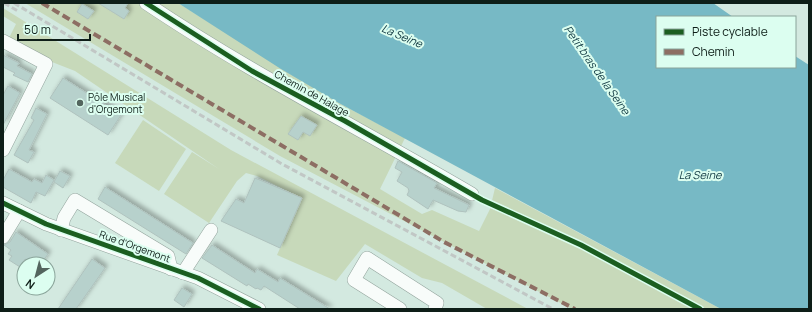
<svg xmlns="http://www.w3.org/2000/svg" width="812" height="312" font-family="Manrope,sans-serif">
  <defs>
    <filter id="shadow"><feDropShadow dx="3" dy="-3" stdDeviation="2" flood-color="#0004"/></filter>
  </defs>
  <rect width="100%" height="100%" fill="#d3e9e0"/>
  <g fill="#c7d9ba">
    <polygon points="25,3 178,3 337,102 405,138 380,189 422,214 432,210 479,231 490,209 495,188 721,309 572,309 280,156"/>
    <polygon points="3,8 231,150 528,309 487,309 442,283 422,278 365,244 336,281 277,255 302,198 257,176 246,173 237,181 209,223 164,194 192,152 219,169 75,71 52,62 9,38 16,24 3,16"/>
    <polygon points="143,120 186,149 159,191 115,163"/>
  </g>
  <polygon fill="#77b9c5" points="178,3 713,3 733,17 657,17 657,67 795,67 795,56 809,65 809,309 721,309 337,102 281,69"/>
  <g fill="#b7d1cc" stroke="#afc2be" filter="url(#shadow)">
    <polygon points="98,3 128,3 125,8 129,11 124,19"/>
    <polygon points="82,4 94,11 88,19 77,12"/>
    <polygon points="3,55 19,63 17,66 32,74 28,82 13,75 15,73 3,67"/>
    <polygon points="63,78 121,115 108,135 50,98"/>
    <polygon points="8,86 20,93 3,125 3,95"/>
    <polygon points="36,108 47,114 29,150 34,152 28,163 14,155 34,120 31,118"/>
    <polygon points="301,116 317,125 310,136 303,132 298,140 288,134"/>
    <polygon points="398,161 437,183 434,188 469,205 466,212 458,211 433,200 428,209 407,195 409,191 408,188 397,181 402,172 395,168"/>
    <polygon points="9,169 32,182 34,179 42,183 46,175 54,180 45,196 36,192 31,203 3,187 3,180"/>
    <polygon points="60,171 70,176 63,188 54,182"/>
    <polygon points="255,178 302,198 280,248 221,221 236,199 244,203"/>
    <polygon points="105,187 193,243 186,254 98,199"/>
    <polygon points="16,232 48,254 41,264 32,264 25,259 20,267 9,260 12,256 8,254 11,250 4,245 10,242"/>
    <polygon points="212,245 255,273 257,269 278,282 280,278 330,309 300,309 264,286 261,290 257,288 256,289 248,284 247,286 202,258"/>
    <polygon points="92,259 105,268 76,309 58,309"/>
    <polygon points="182,288 192,294 184,307 174,300"/>
  </g>
  <g fill="none" stroke-linecap="round" stroke-linejoin="round">
    <g stroke="#92a39c" stroke-width="14">
      <g id="minor">
        <path d="M146,3C250,73 363,130 472,194"/>
        <polyline points="3,41 46,64 3,150"/>
        <polyline points="3,203 46,224 198,278 259,309"/>
        <polyline points="61,230 64,218 75,200 168,256 171,269"/>
        <polyline points="3,237 19,211"/>
        <polyline points="183,273 211,230"/>
        <polyline points="400,309 354,280 367,258 437,303 435,309"/>
      </g>
    </g>
    <use href="#minor" stroke="#f8fcfa" stroke-width="13"/>
    <g stroke="#c1c7c5" stroke-width="3" stroke-dasharray="6 3" stroke-linecap="butt">
      <polyline points="4,3 18,11"/>
      <polyline points="14,3 282,164 553,309"/>
    </g>
    <polyline stroke="#8d6e63" stroke-width="4" stroke-dasharray="8 4" stroke-linecap="butt" points="42,3 444,242 575,309"/>
    <g stroke="#dcfef0" stroke-width="8">
      <g id="cycleway">
        <polyline points="146,3 252,71 345,121 482,200 581,245 700,309"/>
        <polyline points="3,203 46,224 198,278 259,309"/>
      </g>
    </g>
    <use href="#cycleway" stroke="#1b5e20" stroke-width="5"/>
  </g>
  <circle fill="#53655e" stroke="#dcfef0" stroke-width="1.5" cx="80" cy="103" r="4"/>
  <g text-anchor="middle" stroke-width="4" stroke-linejoin="round" paint-order="stroke">
    <g font-size="10" fill="#0e1e18" stroke="#dcfef0">
      <text transform="translate(312 93) rotate(29)" y="4">Chemin de Halage</text>
      <text transform="translate(135 246) rotate(20)" y="4">Rue d'Orgemont</text>
    </g>
    <g font-size="10" fill="#0e1e18" stroke="#dcfef0" text-anchor="start">
      <text x="88" y="101">Pôle Musical<tspan x="88" dy="12">d'Orgemont</tspan></text>
    </g>
    <g font-size="11" font-style="italic" fill="#103841" stroke="#dcfef0">
      <text transform="translate(402 36) rotate(23)" y="4">La Seine</text>
      <text transform="translate(597 70) rotate(55)" y="4">Petit bras de la Seine</text>
      <text x="700" y="179">La Seine</text>
    </g>
  </g>
  <rect width="812" height="312" fill="none" stroke="#0e1e18" stroke-width="8"/>
  <rect x="656" y="16" width="140" height="52" fill="#dcfef0" stroke="#8aa49a"/>
  <rect x="664" y="29" width="20" height="6" fill="#1b5e20" stroke="#8aa49a"/>
  <text x="692" y="36" font-size="12" fill="#0e1e18">Piste cyclable</text>
  <rect x="664" y="49" width="20" height="6" fill="#8d6e63" stroke="#8aa49a"/>
  <text x="692" y="56" font-size="12" fill="#0e1e18">Chemin</text>
  <g transform="translate(36 276) rotate(216)"><circle r="19" fill="#dcfef0" stroke="#8aa49a"/>
  <path d="M0-3L7 15L0 10L-7 15Z" fill="#53655e"/>
  <text y="-6" font-size="11" font-weight="bold" text-anchor="middle" fill="#0e1e18">N</text>
  </g>
  <path d="M18 34v6h72v-6" fill="none" stroke="#0e1e18" stroke-width="2"/>
  <text x="24" y="34" font-size="12" fill="#0e1e18" stroke="#dcfef0" stroke-width="3" paint-order="stroke">50 m</text>
</svg>
